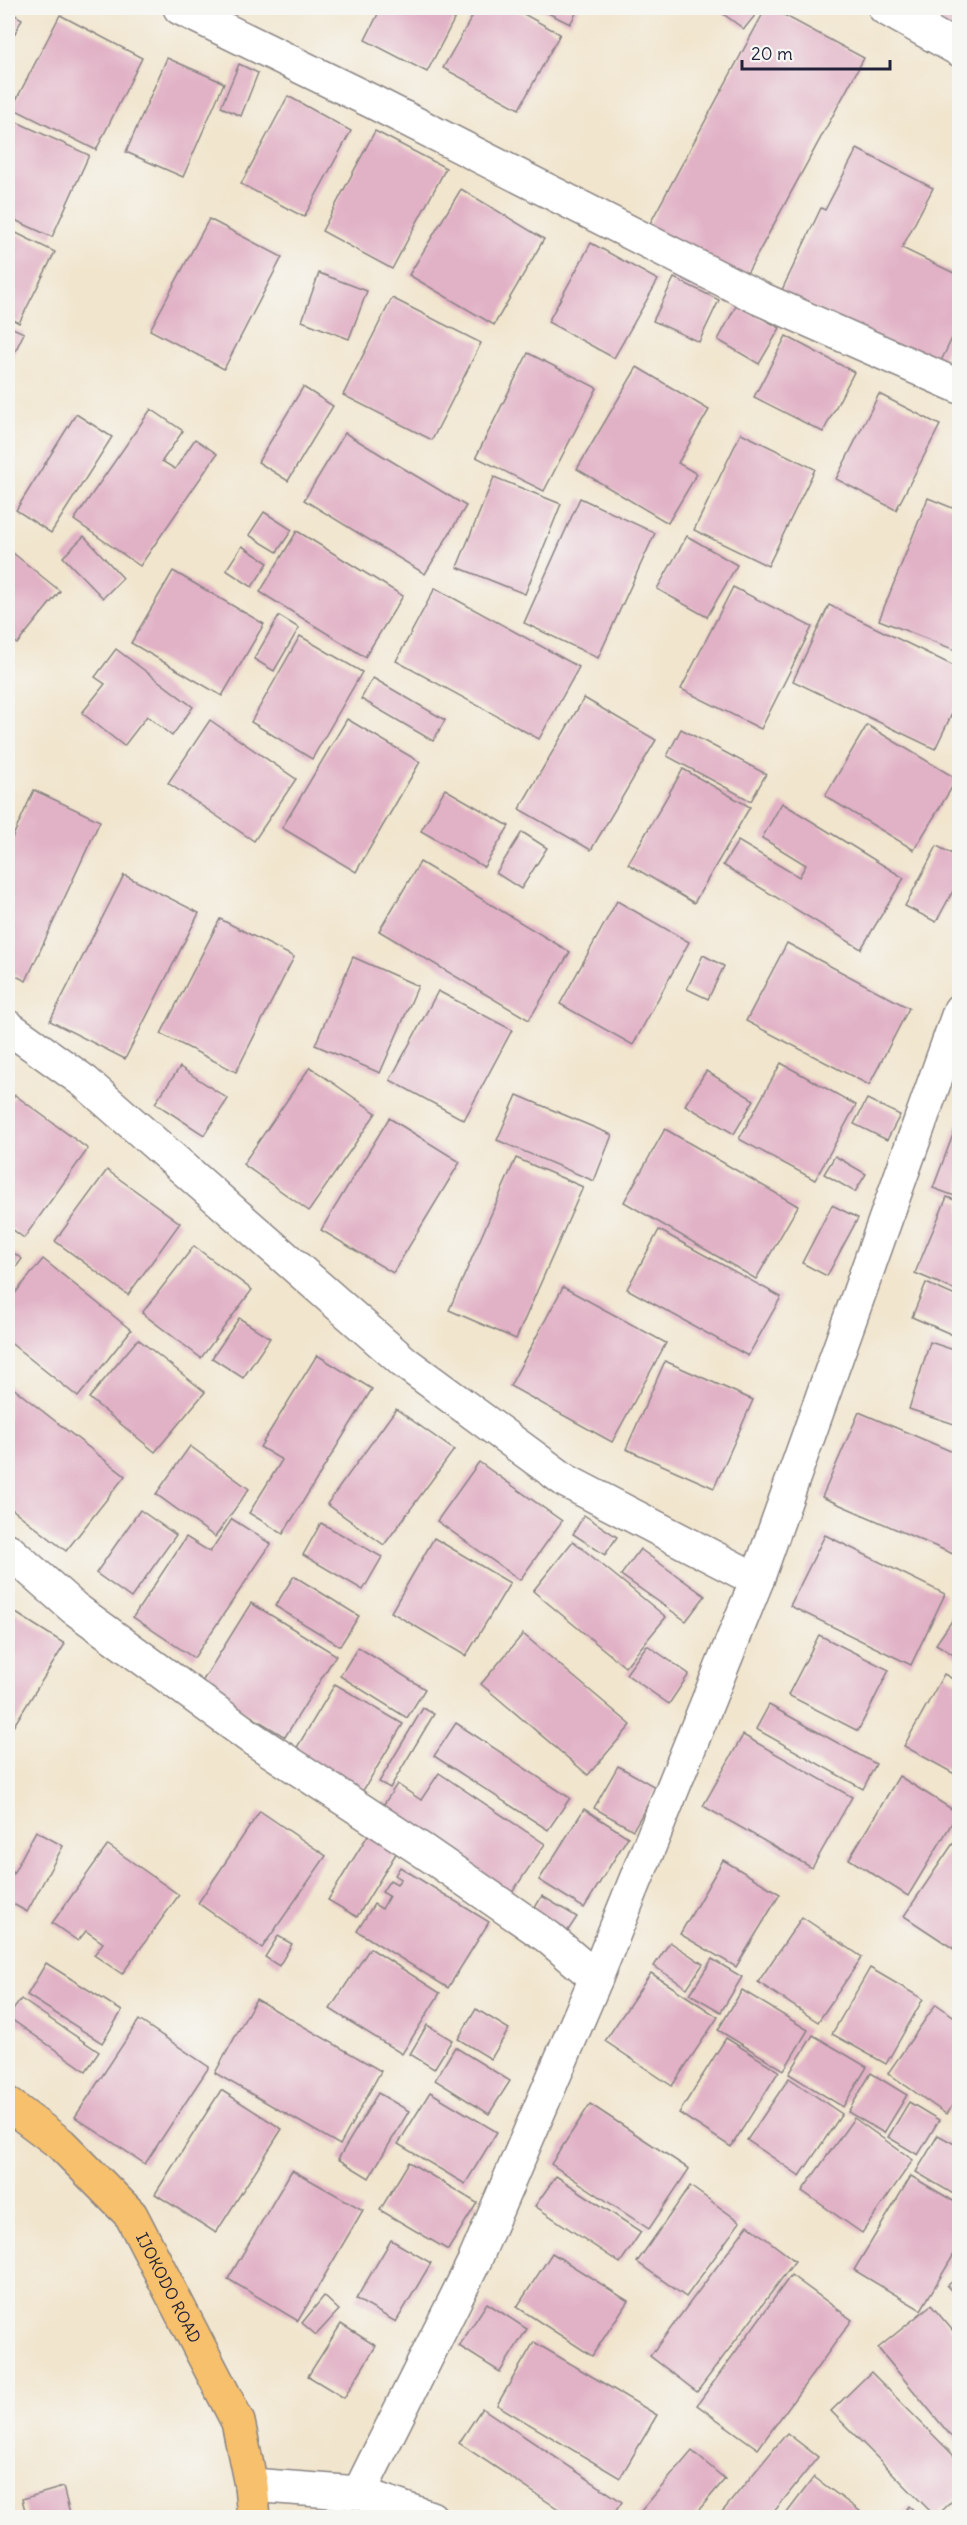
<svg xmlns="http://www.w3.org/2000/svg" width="967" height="2525" font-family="Delius,sans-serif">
  <rect width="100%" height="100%" fill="#f6f6f2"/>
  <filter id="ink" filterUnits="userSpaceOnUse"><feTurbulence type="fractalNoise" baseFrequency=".0167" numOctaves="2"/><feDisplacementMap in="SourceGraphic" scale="12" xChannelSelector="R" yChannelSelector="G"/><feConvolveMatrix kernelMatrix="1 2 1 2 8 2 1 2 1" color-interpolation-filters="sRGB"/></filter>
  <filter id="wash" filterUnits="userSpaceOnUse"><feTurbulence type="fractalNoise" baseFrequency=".008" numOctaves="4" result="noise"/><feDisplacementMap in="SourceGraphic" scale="24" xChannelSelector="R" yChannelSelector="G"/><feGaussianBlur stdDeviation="1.35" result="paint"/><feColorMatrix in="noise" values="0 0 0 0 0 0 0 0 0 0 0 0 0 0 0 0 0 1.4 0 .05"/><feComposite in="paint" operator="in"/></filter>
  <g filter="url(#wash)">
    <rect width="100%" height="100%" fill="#f1e5cd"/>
    <g id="blocks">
      <g fill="#e1b1c5">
        <polygon points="381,8 460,8 427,72 365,40"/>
        <polygon points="477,8 513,8 560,34 519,109 443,68"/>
        <polygon points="538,8 579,8 570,24"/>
        <polygon points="715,8 761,8 744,29"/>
        <polygon points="766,8 771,8 864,58 743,281 647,229"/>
        <polygon points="903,8 960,8 960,34"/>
        <polygon points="8,11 22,19 8,47"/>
        <polygon points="60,15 142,58 96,150 12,108"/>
        <polygon points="167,58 224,83 183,177 126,152"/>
        <polygon points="239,64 258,73 241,116 221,107"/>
        <polygon points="288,96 351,131 304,217 241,184"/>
        <polygon points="8,118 89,155 52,237 8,217"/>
        <polygon points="375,131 446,168 392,269 322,231"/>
        <polygon points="857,149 933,188 902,248 960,276 960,322 938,367 781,292 821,208 825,210"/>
        <polygon points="461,189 544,239 494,325 409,275"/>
        <polygon points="209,219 282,257 224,369 150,330"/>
        <polygon points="8,229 55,252 19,323 8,317"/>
        <polygon points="591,243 658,280 614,358 548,322"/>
        <polygon points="319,273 367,291 349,339 302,321"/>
        <polygon points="674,278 719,300 699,342 653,321"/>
        <polygon points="392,298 481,343 432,440 343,395"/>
        <polygon points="737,304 780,328 759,364 718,340"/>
        <polygon points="8,326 24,333 8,366"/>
        <polygon points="786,336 854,372 823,432 754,397"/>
        <polygon points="528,353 597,388 544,491 476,457"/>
        <polygon points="637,367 709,410 678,463 697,474 668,523 577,469"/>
        <polygon points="303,387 333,406 288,481 258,462"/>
        <polygon points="879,394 940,425 896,510 836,479"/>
        <polygon points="151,409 183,431 162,461 175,469 195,439 217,454 140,566 74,520"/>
        <polygon points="76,414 112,437 51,533 16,510"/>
        <polygon points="345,433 466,506 425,574 304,500"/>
        <polygon points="741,433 815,469 768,566 694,530"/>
        <polygon points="494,477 561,504 525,594 457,567"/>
        <polygon points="580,498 655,533 598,658 524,623"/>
        <polygon points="928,498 960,511 960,652 879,620"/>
        <polygon points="264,512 292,530 277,552 249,535"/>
        <polygon points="297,531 403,596 365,657 260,592"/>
        <polygon points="84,536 123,578 103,598 63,557"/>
        <polygon points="687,536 737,565 707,617 657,589"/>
        <polygon points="242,546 268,563 252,587 226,570"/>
        <polygon points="8,549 60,591 17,644 8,637"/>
        <polygon points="173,571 264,624 222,696 131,643"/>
        <polygon points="733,587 812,627 761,729 681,689"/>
        <polygon points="435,588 579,667 539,739 396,661"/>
        <polygon points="829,605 960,669 960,697 935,749 793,681"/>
        <polygon points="279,616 299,628 274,671 254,659"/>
        <polygon points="300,636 362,672 312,759 251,722"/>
        <polygon points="116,649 193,707 172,736 147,716 124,746 82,713 105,684 95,677"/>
        <polygon points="373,678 445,720 433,741 361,699"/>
        <polygon points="584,698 656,740 591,850 519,809"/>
        <polygon points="347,719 420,762 356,872 282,828"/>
        <polygon points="210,720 296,779 254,841 168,783"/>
        <polygon points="867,725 957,779 914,850 825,796"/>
        <polygon points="681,729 766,774 751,801 667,756"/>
        <polygon points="683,769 750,807 694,903 628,864"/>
        <polygon points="445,789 509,826 484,867 421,831"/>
        <polygon points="34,790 100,821 26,981 8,972 8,847"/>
        <polygon points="782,803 904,878 861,949 723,865 738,841 799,877 806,865 762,838"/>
        <polygon points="522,832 547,848 521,889 496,873"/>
        <polygon points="937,846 960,858 960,878 936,922 905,906"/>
        <polygon points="420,862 570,952 529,1020 379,931"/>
        <polygon points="124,875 199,913 125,1059 50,1021"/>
        <polygon points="617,901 689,942 633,1045 560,1004"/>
        <polygon points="220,919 294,957 236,1072 161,1034"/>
        <polygon points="787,943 909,1008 869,1085 746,1021"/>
        <polygon points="703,955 724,966 708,999 687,989"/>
        <polygon points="353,957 418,986 380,1073 315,1045"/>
        <polygon points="438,991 512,1030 464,1120 390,1080"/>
        <polygon points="781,1063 856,1105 815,1180 739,1139"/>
        <polygon points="180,1067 228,1099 204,1135 155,1103"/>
        <polygon points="310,1067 376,1113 309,1211 243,1164"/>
        <polygon points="706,1071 754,1100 734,1134 685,1105"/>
        <polygon points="15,1095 88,1149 24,1238 8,1226 8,1105"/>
        <polygon points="517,1095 612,1135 594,1181 497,1140"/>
        <polygon points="867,1099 900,1115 887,1140 854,1124"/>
        <polygon points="960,1116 960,1198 933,1188"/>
        <polygon points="389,1118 460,1162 393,1273 321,1230"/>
        <polygon points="665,1129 798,1206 756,1279 624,1202"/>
        <polygon points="835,1156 866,1174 855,1192 824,1174"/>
        <polygon points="516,1158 583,1187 516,1339 449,1310"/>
        <polygon points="107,1170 180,1223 128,1295 55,1241"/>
        <polygon points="947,1197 960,1202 960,1292 915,1273"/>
        <polygon points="832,1205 858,1218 827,1276 802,1263"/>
        <polygon points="659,1230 781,1297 748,1356 627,1289"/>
        <polygon points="194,1246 252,1290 201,1358 142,1313"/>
        <polygon points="8,1249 22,1259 8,1278"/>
        <polygon points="43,1259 131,1330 78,1397 8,1341 8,1302"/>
        <polygon points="926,1283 960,1298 960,1338 912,1317"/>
        <polygon points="563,1287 666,1343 612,1442 510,1386"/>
        <polygon points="239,1318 270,1338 243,1378 212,1358"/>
        <polygon points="138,1339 205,1392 155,1452 89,1398"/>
        <polygon points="930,1342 960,1352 960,1426 909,1409"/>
        <polygon points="317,1355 372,1389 283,1534 249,1513 282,1460 260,1447"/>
        <polygon points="665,1361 753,1400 714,1488 626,1449"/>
        <polygon points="8,1384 125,1476 66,1551 8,1506"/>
        <polygon points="396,1409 454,1450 384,1545 327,1504"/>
        <polygon points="859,1412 960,1455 960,1557 822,1497"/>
        <polygon points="190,1446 249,1489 215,1537 156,1494"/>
        <polygon points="479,1462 562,1521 520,1580 437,1521"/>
        <polygon points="140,1510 176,1535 131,1598 96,1573"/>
        <polygon points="584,1515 617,1537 605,1555 573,1534"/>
        <polygon points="232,1519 271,1544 194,1658 133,1617 186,1537 210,1552"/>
        <polygon points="321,1523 382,1557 363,1590 303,1555"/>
        <polygon points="825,1535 945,1594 911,1665 790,1606"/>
        <polygon points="434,1538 510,1583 466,1656 391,1612"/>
        <polygon points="573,1541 666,1617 625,1667 533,1591"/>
        <polygon points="640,1549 705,1596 686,1621 621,1575"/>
        <polygon points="294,1576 359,1616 340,1646 275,1606"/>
        <polygon points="251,1603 336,1655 285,1737 200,1685"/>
        <polygon points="8,1608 65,1644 8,1735"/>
        <polygon points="960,1609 960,1659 936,1644"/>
        <polygon points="523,1634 631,1725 588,1775 481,1684"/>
        <polygon points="819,1635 889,1670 858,1731 788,1695"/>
        <polygon points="647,1645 689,1674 669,1704 626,1674"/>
        <polygon points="358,1647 425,1689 407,1718 340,1676"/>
        <polygon points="944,1674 960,1683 960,1777 904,1746"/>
        <polygon points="335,1684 403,1724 358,1799 290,1759"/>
        <polygon points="769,1705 876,1764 863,1789 756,1729"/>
        <polygon points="423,1708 434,1714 390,1788 379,1782"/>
        <polygon points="456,1723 570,1798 548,1830 434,1756"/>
        <polygon points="743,1735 852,1797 812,1868 703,1806"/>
        <polygon points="618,1766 657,1788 633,1830 594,1808"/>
        <polygon points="439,1773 545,1844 507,1900 378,1813 397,1784 421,1800"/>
        <polygon points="899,1776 958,1813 908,1896 849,1859"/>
        <polygon points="584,1809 628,1837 584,1908 539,1880"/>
        <polygon points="260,1811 326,1856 262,1948 198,1903"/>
        <polygon points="36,1831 63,1846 27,1912 8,1901 8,1883"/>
        <polygon points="960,1833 960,1953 904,1916"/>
        <polygon points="368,1835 397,1852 357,1917 328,1900"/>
        <polygon points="108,1845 179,1895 122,1974 94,1955 103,1943 86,1931 78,1941 52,1923"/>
        <polygon points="723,1860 780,1894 736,1967 680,1934"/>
        <polygon points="400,1867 489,1922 448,1988 357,1931 374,1904 382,1909 389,1896 382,1892 390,1880 397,1884 401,1879 395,1875"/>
        <polygon points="542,1896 577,1917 565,1935 531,1914"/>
        <polygon points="802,1917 862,1957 818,2022 758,1982"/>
        <polygon points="278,1936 292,1944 279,1966 265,1957"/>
        <polygon points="670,1942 703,1964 687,1988 654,1966"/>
        <polygon points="370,1948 440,1993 402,2054 330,2009"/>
        <polygon points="712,1959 742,1977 721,2012 690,1994"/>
        <polygon points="46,1963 122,2011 102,2043 27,1995"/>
        <polygon points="870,1968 923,1999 886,2064 832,2034"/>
        <polygon points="651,1973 718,2017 672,2086 605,2041"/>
        <polygon points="742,1990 808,2030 784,2070 718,2030"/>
        <polygon points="21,1999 99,2052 86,2071 8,2017"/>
        <polygon points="256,1999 381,2071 340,2145 215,2073"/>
        <polygon points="936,2004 960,2021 960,2095 946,2114 888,2073"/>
        <polygon points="476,2009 509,2029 491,2059 458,2039"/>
        <polygon points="139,2020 209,2067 145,2164 75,2117"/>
        <polygon points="427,2025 452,2040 434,2069 410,2054"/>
        <polygon points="813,2035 867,2067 843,2107 789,2074"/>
        <polygon points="726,2038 779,2071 731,2147 679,2113"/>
        <polygon points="455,2047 510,2081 489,2114 435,2080"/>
        <polygon points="871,2073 907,2095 884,2133 848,2112"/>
        <polygon points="789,2078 842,2114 800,2176 747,2140"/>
        <polygon points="221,2090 282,2129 216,2233 155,2194"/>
        <polygon points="430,2092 497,2132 465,2184 398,2144"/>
        <polygon points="378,2093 409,2111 369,2178 338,2159"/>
        <polygon points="909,2102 939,2120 918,2155 888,2137"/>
        <polygon points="590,2104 689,2169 649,2229 551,2164"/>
        <polygon points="854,2118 913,2160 862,2233 802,2191"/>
        <polygon points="938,2135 960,2147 960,2198 916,2172"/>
        <polygon points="409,2162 477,2203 448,2250 380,2210"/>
        <polygon points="292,2170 363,2210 298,2321 228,2279"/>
        <polygon points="556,2176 641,2232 620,2263 535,2206"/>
        <polygon points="911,2176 960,2205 960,2244 921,2310 854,2270"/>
        <polygon points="690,2186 740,2222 686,2297 637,2262"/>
        <polygon points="748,2225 795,2261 697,2392 650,2356"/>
        <polygon points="391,2240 431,2263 396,2322 356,2299"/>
        <polygon points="552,2253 628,2301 592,2356 517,2307"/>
        <polygon points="791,2275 852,2320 758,2449 697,2405"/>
        <polygon points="960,2275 960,2299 947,2286"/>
        <polygon points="324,2296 339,2310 316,2335 302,2323"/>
        <polygon points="487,2303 527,2329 500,2372 459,2346"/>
        <polygon points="931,2305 960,2339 960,2447 878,2348"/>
        <polygon points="341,2324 376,2346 344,2398 308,2376"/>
        <polygon points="534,2342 657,2415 620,2478 497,2405"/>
        <polygon points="871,2372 960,2462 960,2493 936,2517 831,2411"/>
        <polygon points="482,2408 622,2502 611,2518 572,2518 459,2443"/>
        <polygon points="787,2433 818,2457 769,2518 717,2518"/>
        <polygon points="692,2451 725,2479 692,2518 635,2518"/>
        <polygon points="814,2477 861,2512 857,2518 783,2518"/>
        <polygon points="63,2487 71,2518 27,2518 22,2499"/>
        <polygon points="909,2506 922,2518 900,2518"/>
      </g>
    </g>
  </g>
  <g filter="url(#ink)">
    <use href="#blocks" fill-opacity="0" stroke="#8a8484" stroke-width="1.5"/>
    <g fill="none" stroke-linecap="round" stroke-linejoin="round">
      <g stroke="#8a8484" stroke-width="36">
        <g id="minor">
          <polyline points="180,8 371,101 759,298 960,387"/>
          <polyline points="885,8 960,50"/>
          <polyline points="8,1027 85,1082 404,1362 566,1481 757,1580"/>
          <polyline points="8,1550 74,1608 253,1739 425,1852 548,1937 596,1978"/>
          <polyline points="251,2485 359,2493 431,2518"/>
          <polyline points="359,2493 475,2260 596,1978 757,1580 960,1010"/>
        </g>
      </g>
      <g stroke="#8a8484" stroke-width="36">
        <g id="major">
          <path id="s1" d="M8,2104L61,2144L131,2215L238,2422L251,2485L254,2518"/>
        </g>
      </g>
      <use href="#minor" stroke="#fff" stroke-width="33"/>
      <use href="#major" stroke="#f7c06c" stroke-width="33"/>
    </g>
  </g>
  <g text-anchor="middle" stroke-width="6" stroke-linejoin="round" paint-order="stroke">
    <g font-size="16" fill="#22223b" stroke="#f6f6f2">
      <text dy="6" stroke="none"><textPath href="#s1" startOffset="248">IJOKODO ROAD</textPath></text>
    </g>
  </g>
  <rect width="967" height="2525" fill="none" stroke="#f6f6f2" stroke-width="30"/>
  <path d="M742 60v9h148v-9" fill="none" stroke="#22223b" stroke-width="3"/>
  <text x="751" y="60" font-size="18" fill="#22223b" stroke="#f6f6f2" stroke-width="4.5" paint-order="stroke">20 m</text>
</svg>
